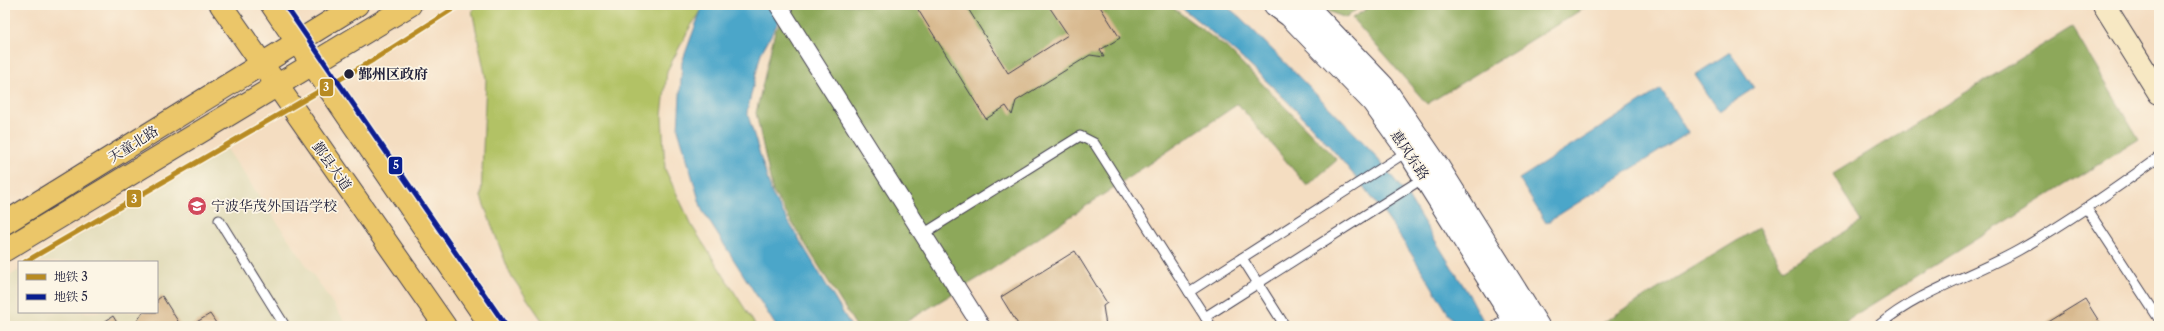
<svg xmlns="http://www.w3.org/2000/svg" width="2164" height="331" font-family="'Libre Caslon Text','Noto Serif SC',serif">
  <rect width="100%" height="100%" fill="#fcf5e5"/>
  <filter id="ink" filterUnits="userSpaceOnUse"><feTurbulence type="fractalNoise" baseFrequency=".025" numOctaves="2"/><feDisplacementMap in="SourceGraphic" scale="8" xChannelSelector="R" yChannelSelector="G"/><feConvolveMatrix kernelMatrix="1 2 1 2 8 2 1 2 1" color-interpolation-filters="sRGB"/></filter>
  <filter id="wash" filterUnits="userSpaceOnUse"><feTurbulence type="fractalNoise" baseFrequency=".012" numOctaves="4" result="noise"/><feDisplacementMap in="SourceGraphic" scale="16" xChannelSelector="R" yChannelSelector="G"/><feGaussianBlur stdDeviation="0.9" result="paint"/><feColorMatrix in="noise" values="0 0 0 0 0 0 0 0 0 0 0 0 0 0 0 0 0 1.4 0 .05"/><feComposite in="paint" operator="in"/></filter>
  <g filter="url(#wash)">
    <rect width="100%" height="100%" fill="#f4ddc1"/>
    <polygon fill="#e2dcba" points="227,149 348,326 5,326 5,279 19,270 19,312 157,312 157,262 33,262"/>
    <polygon fill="#b2c265" stroke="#6a7250" points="479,5 706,5 690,27 667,71 662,116 665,169 692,226 756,326 546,326 510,274 481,197 486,79 472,10"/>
    <g fill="#8da85a" stroke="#58654a">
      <polygon points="794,5 1169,5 1227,48 1337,160 1307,186 1238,104 982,276 899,326 856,326 773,192 756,113 775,31"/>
      <polygon points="1322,5 1362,5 1346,18 1330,12"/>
      <polygon points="1373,5 1589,5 1427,104 1352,18"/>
      <polygon points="2072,27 2139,139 1837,326 1597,326 1758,228 1783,269 1861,222 1833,174"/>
    </g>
    <g fill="#4ba6c9" stroke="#366482">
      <polygon points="703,5 788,5 761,53 747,112 772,194 851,326 776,326 702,210 678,129 682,62"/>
      <path d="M1178,5H1225L1241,18L1368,147L1407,195L1471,298L1486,326H1456C1432,287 1409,248 1382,211C1324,133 1254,64 1178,5Z"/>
      <polygon points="1730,52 1754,88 1719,111 1695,75"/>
      <polygon points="1661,89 1688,133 1546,223 1519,179"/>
    </g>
    <g id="blocks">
      <g fill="#d8b98f">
        <polygon points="921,5 971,5 967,7 1008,73 1068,35 1048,5 1099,5 1120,38 1100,50 1104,57 1090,55 1016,101 1012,115 1006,106 986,119 917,8"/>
        <polygon points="1075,251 1107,303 1103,306 1106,326 1019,326 1001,297"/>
        <polygon points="162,296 181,326 134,326 143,312 157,312 157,300"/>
        <polygon points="2085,299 2102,326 2041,326"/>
        <polygon points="210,314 218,326 190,326"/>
        <polygon points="113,316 119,326 98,326"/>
      </g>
    </g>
  </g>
  <g filter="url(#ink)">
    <use href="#blocks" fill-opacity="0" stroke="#423e4f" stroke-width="1"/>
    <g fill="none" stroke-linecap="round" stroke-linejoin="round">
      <g stroke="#423e4f" stroke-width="11">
        <g id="service">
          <polyline points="2087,209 2159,319"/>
          <polyline points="219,220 285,326"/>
          <polyline points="923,234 1080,136 1094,143 1189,292"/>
          <polyline points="1242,258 1285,326"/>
          <polyline points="1205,317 1425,177"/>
          <polyline points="1211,326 1189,292 1408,151"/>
          <polyline points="1496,326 1512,316"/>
          <path d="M1878,326C1919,291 1973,276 2019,250C2068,222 2114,190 2159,157"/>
        </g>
      </g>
      <g stroke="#423e4f" stroke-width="19">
        <polyline id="minor" points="778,5 981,326"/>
      </g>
      <g stroke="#423e4f" stroke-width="24">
        <g id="tertiary">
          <polyline points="1275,5 1290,16 1373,102 1408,151 1518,326"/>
          <polyline points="1303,5 1316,16 1383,86 1439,168 1538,326"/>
        </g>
      </g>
      <g stroke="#423e4f" stroke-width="24">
        <polyline id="secondary" points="2104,5 2159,93"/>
      </g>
      <g stroke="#423e4f" stroke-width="24">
        <g id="primary">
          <polyline points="221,5 445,326"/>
          <polyline points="272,5 491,326"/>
          <polyline points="5,223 357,5"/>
          <polyline points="5,250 410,5"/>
        </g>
      </g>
      <use href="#service" stroke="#fff" stroke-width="9"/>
      <use href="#minor" stroke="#fff" stroke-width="17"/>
      <use href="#tertiary" stroke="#fff" stroke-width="22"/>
      <use href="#secondary" stroke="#f7e8c3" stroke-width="22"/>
      <use href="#primary" stroke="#ebc669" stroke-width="22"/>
      <g stroke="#fcf5e5" stroke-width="8">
        <polyline id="metro-1" points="25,262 373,60 459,5"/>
      </g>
      <g stroke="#fcf5e5" stroke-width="8">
        <polyline id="metro-2" points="285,5 506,326"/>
      </g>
      <use href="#metro-1" stroke="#b88b22" stroke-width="5"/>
      <use href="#metro-2" stroke="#091f8f" stroke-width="5"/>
    </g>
  </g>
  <defs>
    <g id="school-disc" transform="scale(1)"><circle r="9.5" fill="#d1495b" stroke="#fcf5e5"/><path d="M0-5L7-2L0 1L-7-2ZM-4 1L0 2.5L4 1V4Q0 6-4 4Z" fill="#fff"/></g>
  </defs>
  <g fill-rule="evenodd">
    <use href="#school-disc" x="197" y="206"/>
  </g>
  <circle fill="#22223b" stroke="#fcf5e5" stroke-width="1.5" cx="349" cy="74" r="5.5"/>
  <g text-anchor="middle" stroke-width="3.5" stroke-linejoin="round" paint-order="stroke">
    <g font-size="14" font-weight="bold" fill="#22223b" stroke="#fcf5e5" text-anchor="start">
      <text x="358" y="79">鄞州区政府</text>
    </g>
    <g font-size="14" fill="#22223b" stroke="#fcf5e5">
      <text transform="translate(133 144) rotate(-32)" y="5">天童北路</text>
      <text transform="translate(1410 155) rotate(56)" y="5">惠风东路</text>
      <text transform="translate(332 166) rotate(55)" y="5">鄞县大道</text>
    </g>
    <g font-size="14" fill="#22223b" stroke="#fcf5e5" text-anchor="start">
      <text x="211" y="211">宁波华茂外国语学校</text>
    </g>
  </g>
  <g stroke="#fcf5e5" stroke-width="1.5">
    <rect x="319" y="78" width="15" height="19" rx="4" fill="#b88b22"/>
    <rect x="388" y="156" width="15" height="19" rx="4" fill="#091f8f"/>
    <rect x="126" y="189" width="16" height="19" rx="4" fill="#b88b22"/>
  </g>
  <g font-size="11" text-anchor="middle" font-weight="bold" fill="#fff">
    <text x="326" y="91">3</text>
    <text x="396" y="169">5</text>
    <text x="134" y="203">3</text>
  </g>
  <rect width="2164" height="331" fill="none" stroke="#fcf5e5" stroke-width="20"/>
  <rect x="18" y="261" width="140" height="52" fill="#fcf5e5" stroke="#a5a1a1"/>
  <rect x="26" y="274" width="20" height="6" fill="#b88b22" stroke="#a5a1a1"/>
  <text x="54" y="281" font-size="12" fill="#22223b">地铁 3</text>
  <rect x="26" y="294" width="20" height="6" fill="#091f8f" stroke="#a5a1a1"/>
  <text x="54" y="301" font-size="12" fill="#22223b">地铁 5</text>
</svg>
